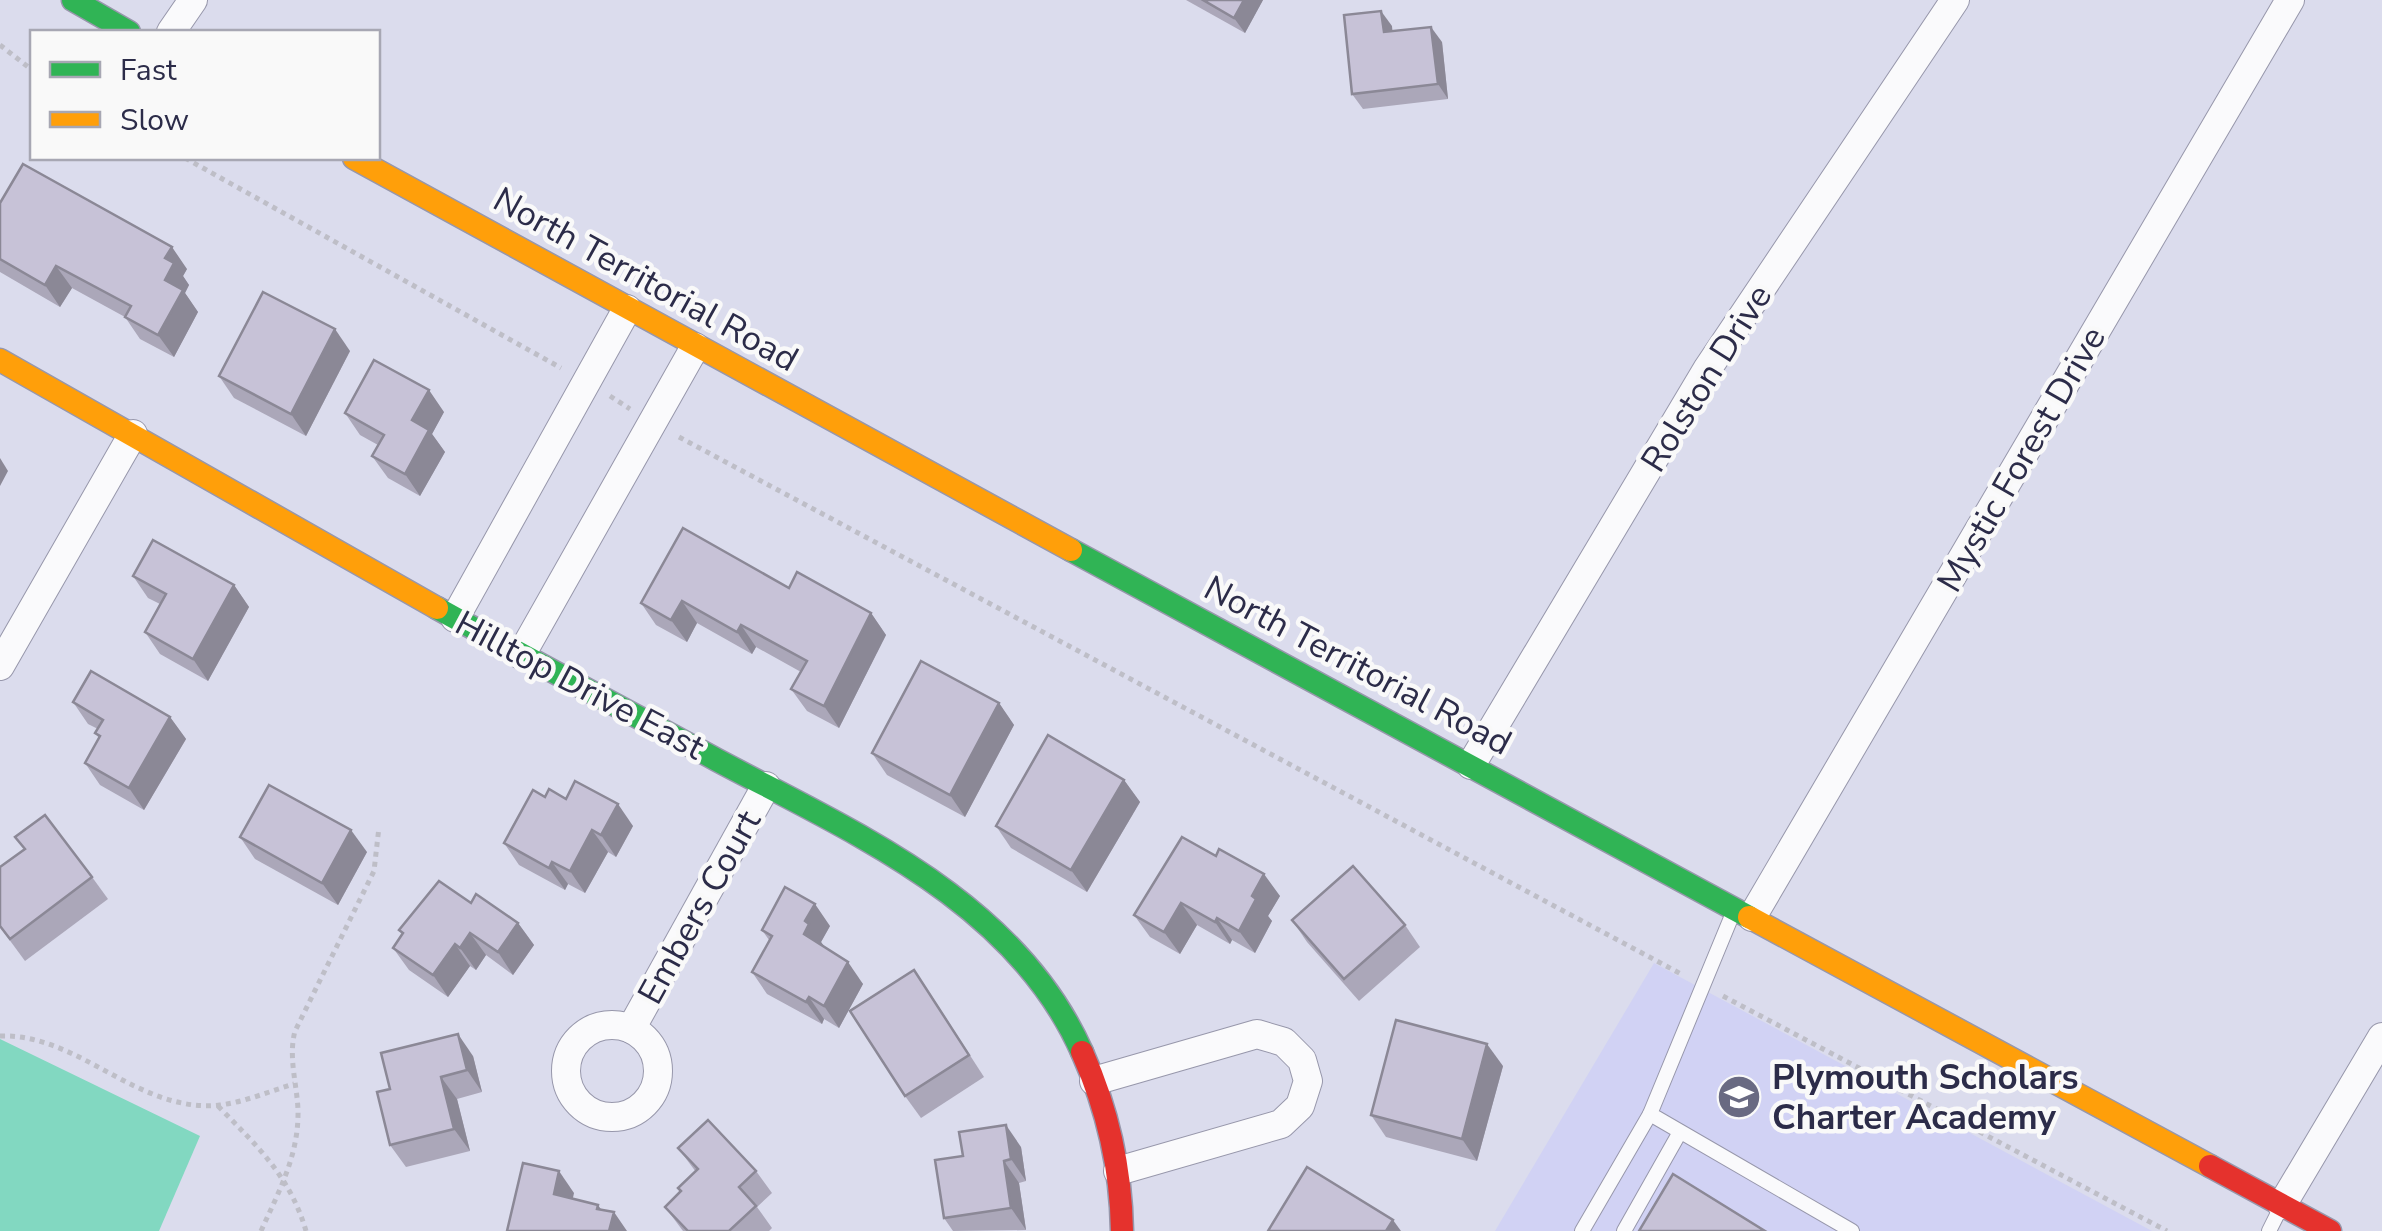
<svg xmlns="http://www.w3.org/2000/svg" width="2382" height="1231" font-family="'Nunito Sans',sans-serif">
  <rect width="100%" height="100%" fill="#dbdced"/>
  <polygon fill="#d1d2f4" points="1654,963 2152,1231 1495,1231"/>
  <polygon fill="#82d8c1" points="0,1039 200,1136 159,1231 0,1231"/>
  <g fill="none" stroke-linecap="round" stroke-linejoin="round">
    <g stroke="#9797ab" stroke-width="16">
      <g id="lane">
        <polyline points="1733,913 1650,1114 1852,1231"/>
        <polyline points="1582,1231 1650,1114"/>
        <polyline points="1624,1231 1680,1132"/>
        <polyline points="2269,1231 2282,1205"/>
      </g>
    </g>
    <g stroke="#9797ab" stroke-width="30">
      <g id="street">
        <polyline points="171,32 193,0"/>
        <polyline points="455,618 627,309"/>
        <polyline points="521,655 695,347"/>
        <polyline points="0,666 133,434"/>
        <polyline points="1471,765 1708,368 1955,0"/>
        <polyline points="1752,917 2290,0"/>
        <circle cx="612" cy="1071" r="46"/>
        <polyline points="631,1029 766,786"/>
        <polyline points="1094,1081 1257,1034 1284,1042 1302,1060 1308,1081 1300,1106 1281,1124 1118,1171"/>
        <polyline points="2282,1205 2382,1037"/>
      </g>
    </g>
    <g stroke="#9797ab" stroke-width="25">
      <g id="fast">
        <polyline points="73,0 129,32"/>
        <polyline points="1071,550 1749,917"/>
        <path d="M437,608C530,660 624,709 717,760C854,833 1015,901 1082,1052"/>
      </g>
    </g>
    <g stroke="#9797ab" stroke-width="25">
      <g id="slow">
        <polyline points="354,158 1071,550"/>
        <polyline points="0,360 437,608"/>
        <polyline points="1749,917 2210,1166"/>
      </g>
    </g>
    <g stroke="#9797ab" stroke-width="25">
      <g id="jam">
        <path d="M1082,1052C1108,1110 1121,1167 1122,1231"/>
        <polyline points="2210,1166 2330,1231"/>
      </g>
    </g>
    <g stroke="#bebec7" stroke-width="5" stroke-dasharray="5 5" stroke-linecap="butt">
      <polyline points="0,45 32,70"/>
      <polyline points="185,158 561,368"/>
      <polyline points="610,396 630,409"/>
      <polyline points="679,437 1683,975"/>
      <polyline points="1723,996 2167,1231"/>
      <path d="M0,1036C79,1033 138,1114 220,1105C245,1102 270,1091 294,1084"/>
      <path d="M218,1106C257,1146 290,1176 306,1231"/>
      <path d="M261,1231C279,1191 299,1155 298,1110C297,1084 288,1057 295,1031L374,871L379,827"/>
    </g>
    <use href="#lane" stroke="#fafafc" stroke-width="14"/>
    <use href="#street" stroke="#fafafc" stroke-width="28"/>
    <use href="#fast" stroke="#30b455" stroke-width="22"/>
    <use href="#slow" stroke="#ff9f0a" stroke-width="22"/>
    <use href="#jam" stroke="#e5322d" stroke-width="22"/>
  </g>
  <g fill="#aba7b9">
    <polygon points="1186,0 1263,0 1245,33"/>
    <polygon points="1392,26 1392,32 1442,42 1448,99 1363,109 1352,94"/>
    <polygon points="0,203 187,269 183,276 189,285 185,293 198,312 174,357 140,339 125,317 72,288 60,307 0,272"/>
    <polygon points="350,351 306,436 234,398 219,376"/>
    <polygon points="444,412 432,434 445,452 420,496 388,478 372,456 378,445 360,435 345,413"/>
    <polygon points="133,576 234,585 249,607 208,681 160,654 145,632 160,604 148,598"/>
    <polygon points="789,588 871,613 886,635 839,728 807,711 791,689 801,672 756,647 752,654 697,623 687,642 656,625 641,603"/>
    <polygon points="73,702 170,717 186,739 144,810 100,785 85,763 99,738 95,733 98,729 88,724"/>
    <polygon points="999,703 1014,725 965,817 887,775 872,753"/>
    <polygon points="1124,780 1140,802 1087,892 1011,848 996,826"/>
    <polygon points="545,797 566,799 633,826 616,857 608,852 585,893 568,884 565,890 519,865 504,843"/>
    <polygon points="240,837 367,852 338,905 255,859"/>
    <polygon points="1182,837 1280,896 1268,916 1272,921 1255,953 1232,940 1230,944 1197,925 1180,954 1150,937 1134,915"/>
    <polygon points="0,867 92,877 108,899 25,961 0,927"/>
    <polygon points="471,903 518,923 534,945 513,975 486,955 476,970 470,966 448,997 409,970 393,948 402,934 399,930"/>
    <polygon points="1292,920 1405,925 1420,947 1359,1001 1307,942"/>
    <polygon points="830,926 821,942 824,947 863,984 839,1028 824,1019 822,1024 767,994 752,972 769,940 762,930"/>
    <polygon points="929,992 984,1077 921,1118 905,1096"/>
    <polygon points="473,1056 482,1092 457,1099 470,1151 406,1167 390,1145 390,1089"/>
    <polygon points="1503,1066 1477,1161 1386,1137 1371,1115"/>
    <polygon points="1021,1147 1026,1181 1019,1183 1026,1230 953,1231 944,1218 935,1160"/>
    <polygon points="678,1148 756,1171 772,1193 757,1207 772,1228 769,1231 683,1231 665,1207 681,1192 696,1172"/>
  </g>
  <g fill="#8b8896">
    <polygon points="1244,0 1263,0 1245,33 1234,18"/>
    <polygon points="1381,11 1392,26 1394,48 1384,32"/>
    <polygon points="1431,27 1442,42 1448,99 1438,84"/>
    <polygon points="172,247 187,269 183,276 189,285 185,293 198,312 174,357 158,335 165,280 165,258"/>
    <polygon points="56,266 72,288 60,307 45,285"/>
    <polygon points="335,329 350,351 306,436 291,414"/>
    <polygon points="429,390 444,412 432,434 445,452 420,496 405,474 412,420"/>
    <polygon points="0,458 8,471 0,486"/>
    <polygon points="234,585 249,607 208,681 193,659"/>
    <polygon points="682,601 697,623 687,642 671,620"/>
    <polygon points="871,613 886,635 839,728 824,706"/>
    <polygon points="741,625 756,647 752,654 737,632"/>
    <polygon points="999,703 1014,725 965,817 950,795"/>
    <polygon points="170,717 186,739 144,810 129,788"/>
    <polygon points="1124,780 1140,802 1087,892 1071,870"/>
    <polygon points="618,804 633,826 616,857 601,835"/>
    <polygon points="351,830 367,852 338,905 322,883"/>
    <polygon points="592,830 608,852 585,893 570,871"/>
    <polygon points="552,862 568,884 565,890 549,868"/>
    <polygon points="1264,874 1280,896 1268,916 1272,921 1255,953 1239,931 1252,896"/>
    <polygon points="1181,903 1197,925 1180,954 1164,932"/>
    <polygon points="815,904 830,926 821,942 824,946 819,956 804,934 805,921"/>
    <polygon points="1217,918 1232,940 1230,944 1215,922"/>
    <polygon points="518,923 534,945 513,975 498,952"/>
    <polygon points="470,933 486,955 476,970 460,948"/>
    <polygon points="455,944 470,966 448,997 433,975"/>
    <polygon points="848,962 863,984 839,1028 824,1006"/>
    <polygon points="809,997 824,1019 822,1024 806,1002"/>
    <polygon points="458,1034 473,1056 482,1092 467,1070"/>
    <polygon points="1487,1044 1503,1066 1477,1161 1462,1139"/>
    <polygon points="441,1077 457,1099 470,1151 454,1129"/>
    <polygon points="1006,1125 1021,1147 1026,1181 1011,1159"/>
    <polygon points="1004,1161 1019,1183 1026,1230 1011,1208"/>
    <polygon points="559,1171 574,1193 569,1216 554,1194"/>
    <polygon points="598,1205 611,1224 614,1212 627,1231 609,1231 597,1209"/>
    <polygon points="1393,1220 1401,1231 1386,1231"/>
  </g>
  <g fill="#c7c2d7" stroke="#8b8896" stroke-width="2.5">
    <polygon points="1203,0 1244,0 1234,18"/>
    <polygon points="1381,11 1384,32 1431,27 1438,84 1352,94 1344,15"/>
    <polygon points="23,164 172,247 165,258 174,263 165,280 183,290 158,335 125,317 131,306 56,266 45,285 0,259 0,203"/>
    <polygon points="263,292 335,329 291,414 219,376"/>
    <polygon points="374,360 429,390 412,420 429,430 405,474 372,456 384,435 345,413"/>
    <polygon points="683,528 789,588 797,572 871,613 824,706 791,689 807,661 741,625 737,632 682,601 671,620 641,603"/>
    <polygon points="153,540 234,585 193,659 145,632 166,594 133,576"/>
    <polygon points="921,661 999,703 950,795 872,753"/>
    <polygon points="91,671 170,717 129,788 85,763 100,736 95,733 103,720 73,702"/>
    <polygon points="1048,735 1124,780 1071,870 996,826"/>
    <polygon points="575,781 618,804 601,835 592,830 570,871 552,862 549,868 504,843 533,790 545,797 549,789 566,799"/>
    <polygon points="269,785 351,830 322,883 240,837"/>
    <polygon points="45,815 92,877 10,939 0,926 0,867 25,849 15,837"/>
    <polygon points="1182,837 1216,856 1219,849 1264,874 1252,896 1256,899 1239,931 1217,918 1215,922 1181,903 1164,932 1134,915"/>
    <polygon points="1353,866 1405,925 1344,979 1292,920"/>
    <polygon points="439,881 471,903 476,894 518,923 498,952 470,933 460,948 455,944 433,975 393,948 403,933 399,930"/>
    <polygon points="785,887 815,904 805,921 809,924 804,934 848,962 824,1006 809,997 806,1002 752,972 772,936 762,930"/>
    <polygon points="914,970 969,1055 905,1096 850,1011"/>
    <polygon points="1396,1020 1487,1044 1462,1139 1371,1115"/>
    <polygon points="458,1034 467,1070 441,1077 454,1129 390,1145 377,1092 390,1089 381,1053"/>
    <polygon points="708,1120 756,1171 739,1187 756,1206 729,1231 688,1231 665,1207 681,1191 678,1188 698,1169 678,1148"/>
    <polygon points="1006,1125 1011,1159 1004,1161 1011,1208 944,1218 935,1160 963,1156 959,1132"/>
    <polygon points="523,1163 559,1171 554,1194 598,1205 597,1209 614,1212 609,1231 507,1231"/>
    <polygon points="1307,1167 1393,1220 1386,1231 1268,1231"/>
    <polygon points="1673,1174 1765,1231 1639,1231"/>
  </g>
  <defs>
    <g id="school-disc" transform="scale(2.25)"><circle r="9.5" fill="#696a82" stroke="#f9f9f9"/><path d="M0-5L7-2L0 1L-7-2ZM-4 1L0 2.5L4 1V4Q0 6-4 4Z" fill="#fff"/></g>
  </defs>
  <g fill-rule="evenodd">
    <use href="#school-disc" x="1739" y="1097"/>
  </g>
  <g text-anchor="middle" stroke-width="9" stroke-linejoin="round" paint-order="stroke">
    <g font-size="35" fill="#2c2c49" stroke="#f9f9f9">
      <text transform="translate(646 279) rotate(29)" y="12">North Territorial Road</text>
      <text transform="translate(1706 378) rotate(-58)" y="12">Rolston Drive</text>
      <text transform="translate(2021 459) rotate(-60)" y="12">Mystic Forest Drive</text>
      <text transform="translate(1358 665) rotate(28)" y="12">North Territorial Road</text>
      <text transform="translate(580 685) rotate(28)" y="12">Hilltop Drive East</text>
      <text transform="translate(699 907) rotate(-61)" y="12">Embers Court</text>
    </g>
    <g font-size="35" font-weight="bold" fill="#2c2c49" stroke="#f9f9f9" text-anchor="start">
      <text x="1772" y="1089">Plymouth Scholars<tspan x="1772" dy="40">Charter Academy</tspan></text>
    </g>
  </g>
  <rect x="30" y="30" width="350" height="130" fill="#f9f9f9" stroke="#a7a7b3" stroke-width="2.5"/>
  <rect x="50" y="62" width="50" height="15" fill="#30b455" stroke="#a7a7b3" stroke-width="2.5"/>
  <text x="120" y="80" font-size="30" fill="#2c2c49">Fast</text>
  <rect x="50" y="112" width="50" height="15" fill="#ff9f0a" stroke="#a7a7b3" stroke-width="2.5"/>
  <text x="120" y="130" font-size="30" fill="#2c2c49">Slow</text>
</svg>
